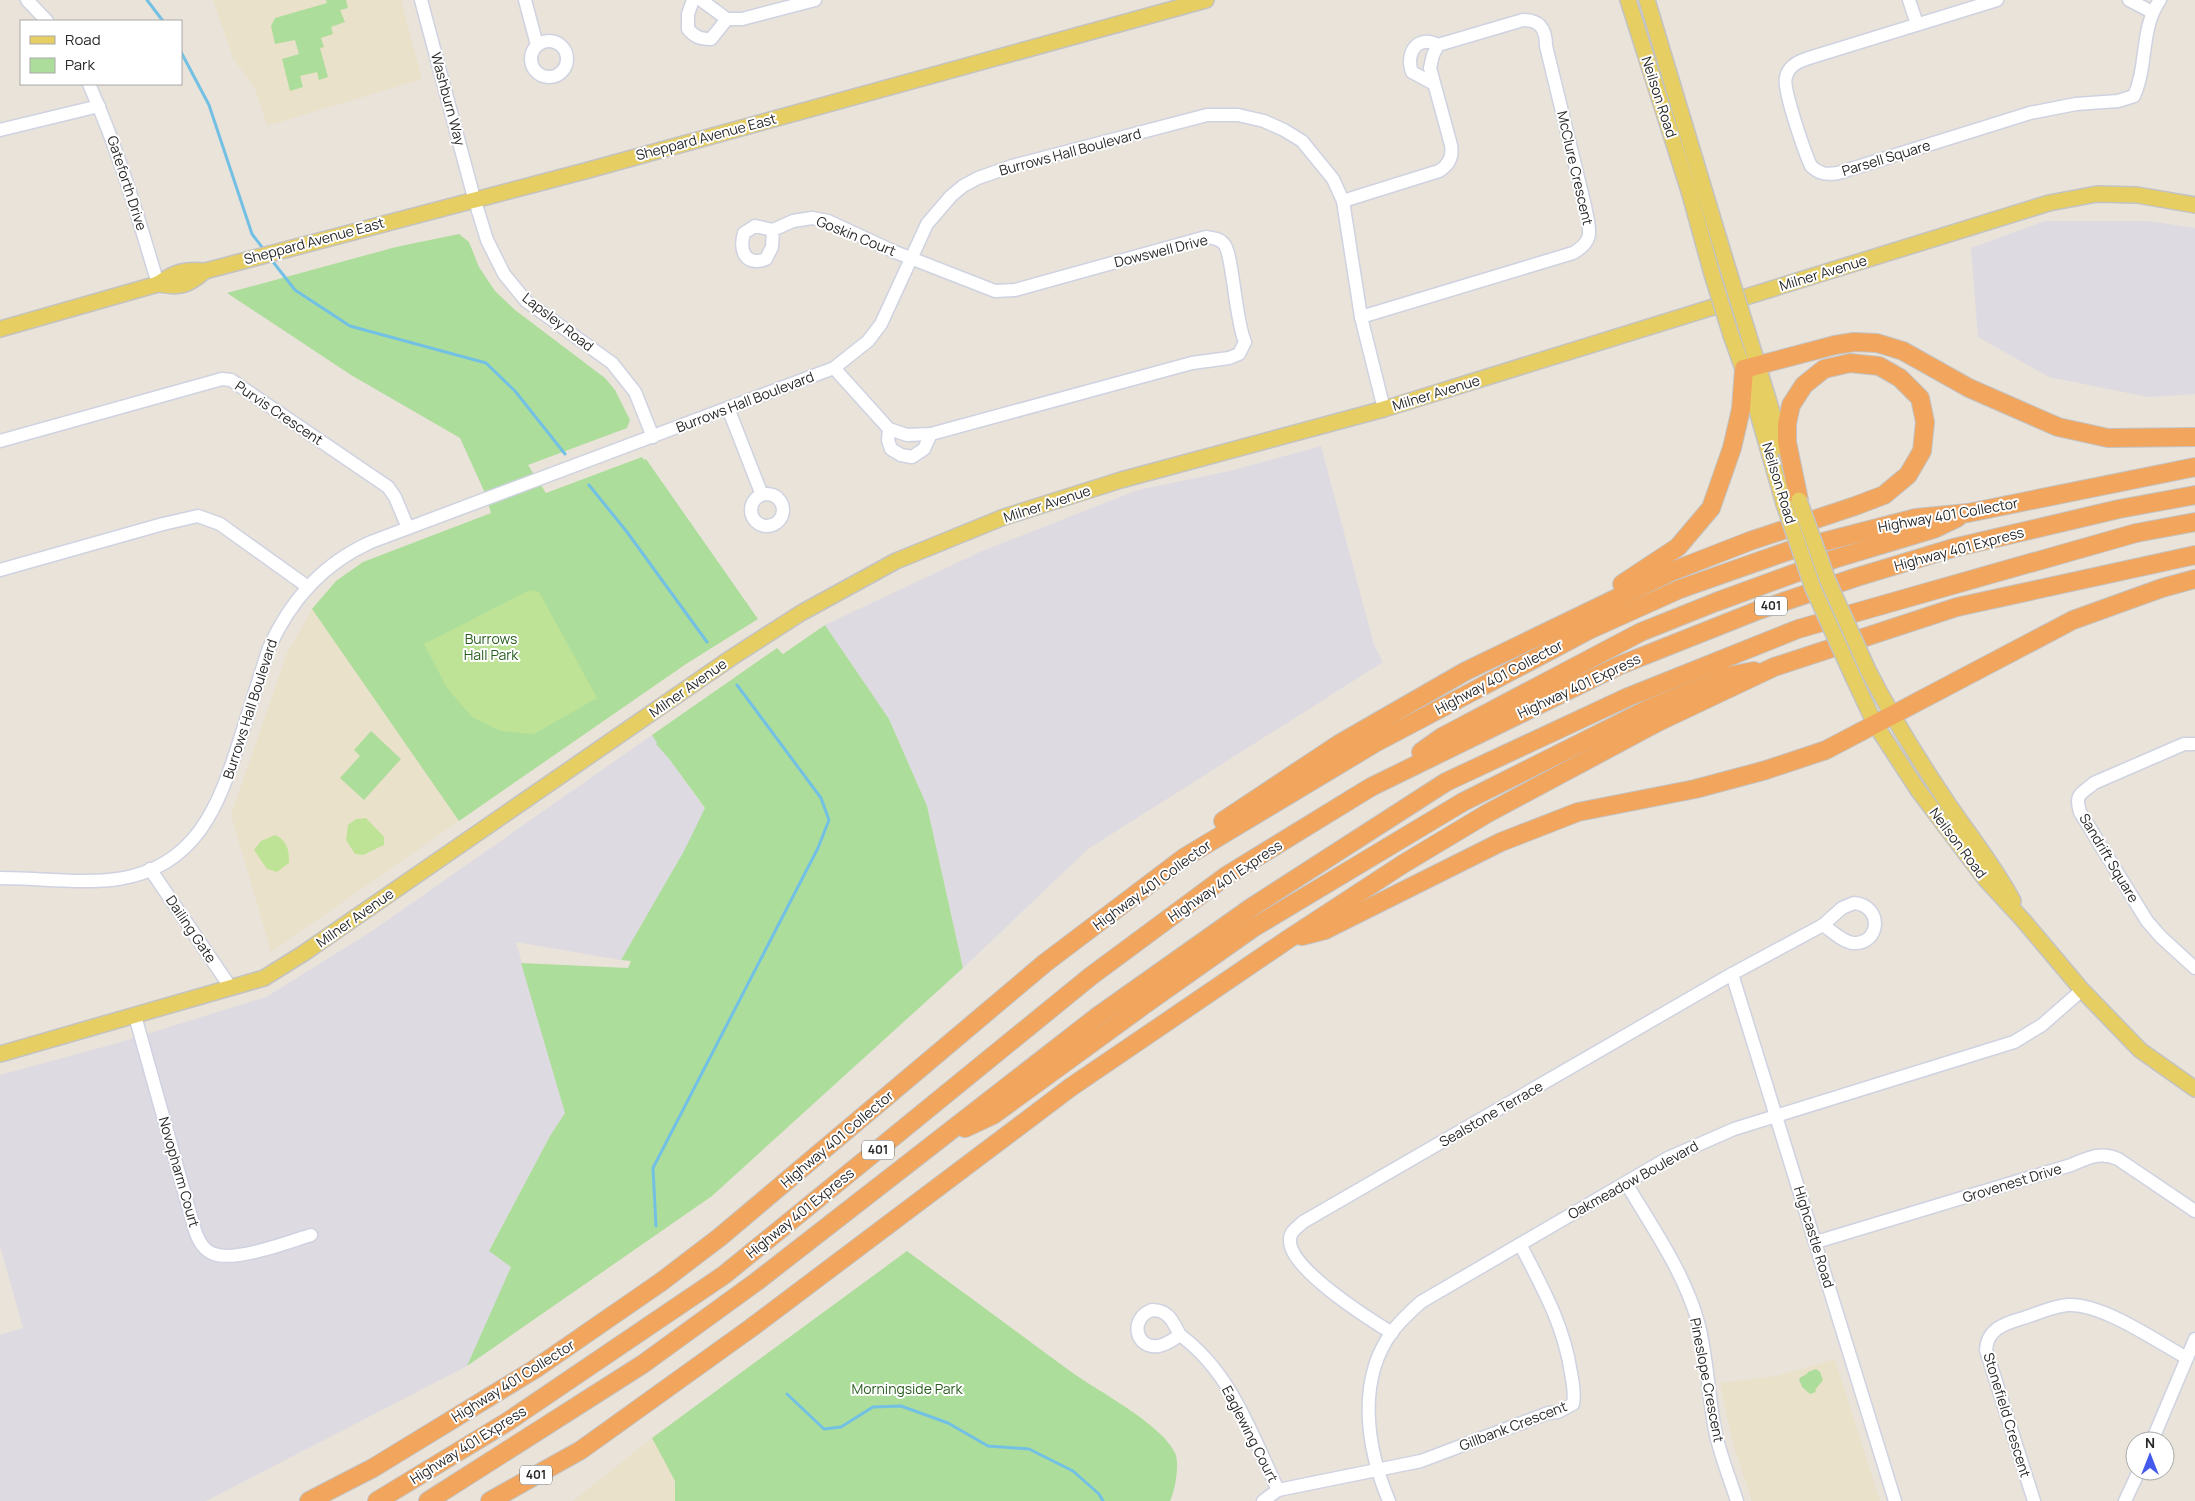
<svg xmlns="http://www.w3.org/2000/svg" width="2195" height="1501" font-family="Manrope,sans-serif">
  <rect width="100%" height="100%" fill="#e9e3da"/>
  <g fill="#dddae2">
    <polygon points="2045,221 2148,221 2195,228 2195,394 2148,397 2049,377 1978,337 1971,248"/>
    <polygon points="1321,446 1374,645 1383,662 1088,849 963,968 927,806 889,719 825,625 982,551 1138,490 1230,471"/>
    <polygon points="652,735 707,812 621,960 516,942 565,1113 550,1136 489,1251 512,1267 467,1366 206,1501 0,1501 0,1335 23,1328 0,1246 0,1075 118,1043 266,997 372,931"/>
  </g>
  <g fill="#eae1ca">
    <polygon points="213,0 401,0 422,79 267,126 255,89 233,58"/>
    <polygon points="312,609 459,821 271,952 231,815 287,653"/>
    <polygon points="1835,1359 1880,1501 1752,1501 1733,1444 1720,1383 1776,1376"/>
    <polygon points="652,1438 685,1501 573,1501"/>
  </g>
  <g fill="#addd9a">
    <polygon points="326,0 346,0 348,8 340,10 345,22 331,27 333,34 321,38 324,47 320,48 328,77 319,80 317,72 300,76 303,87 290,91 282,59 299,54 295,40 275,44 271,26 275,18 327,3"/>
    <polygon points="459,234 469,242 479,267 495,291 515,310 605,378 615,390 630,420 627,428 528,465 546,493 642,457 644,460 646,459 758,619 686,664 459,821 312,609 336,581 363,562 491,513 485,493 460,438 351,375 227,293 396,247"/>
    <polygon points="825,625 889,719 927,806 963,968 712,1196 467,1366 511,1267 489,1251 550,1136 565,1113 521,963 628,968 631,961 621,960 684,851 705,808 670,760 656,744 657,743 652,735 777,648 783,654"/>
    <polygon points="371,731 401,759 364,800 340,778 360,756 354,750"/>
    <path d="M907,1251C961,1291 1016,1331 1070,1371C1096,1390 1162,1424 1175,1453C1180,1463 1175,1491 1170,1501H675V1481L652,1438Z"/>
    <polygon points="1816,1369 1820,1372 1823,1380 1815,1390 1816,1392 1810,1394 1802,1387 1799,1379 1801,1377 1807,1374 1808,1372"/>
  </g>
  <g fill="#bee396">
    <polygon points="530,590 539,592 597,698 534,734 501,731 472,717 447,688 424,644"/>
    <polygon points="366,818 384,837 384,845 363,855 355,854 346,840 348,825 356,819"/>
    <path d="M275,835C287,841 289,849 289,863L277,872L267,869L254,850L261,841Z"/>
  </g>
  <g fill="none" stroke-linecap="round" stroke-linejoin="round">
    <g stroke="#73c0e5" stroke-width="3">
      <polyline points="147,0 163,21"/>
      <polyline points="181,52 209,105 252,234 265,251"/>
      <polyline points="270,258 295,290 350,326 486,363 515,391 565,454"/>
      <polyline points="589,485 627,532 707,642"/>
      <polyline points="656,1226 653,1168 818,848 829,820 821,798 737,685"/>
      <polyline points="787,1394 824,1429 841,1427 873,1407 901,1406 948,1423 988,1446 1029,1449 1073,1471 1099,1494 1103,1501"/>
    </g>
    <g stroke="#cfd2e0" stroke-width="15">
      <g id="minor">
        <polyline points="27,0 47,21"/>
        <polyline points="421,0 474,198 487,240 504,274 526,301 612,363 635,392 653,437"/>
        <polyline points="525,0 537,45"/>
        <path d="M693,0L688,14V29C695,37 700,39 711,39L727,19"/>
        <polyline points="701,0 727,19 742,19 815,0"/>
        <polyline points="1909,0 1917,24"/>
        <path d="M1997,0L1812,57C1802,60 1789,64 1786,77C1782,88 1805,153 1811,166C1819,174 1827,175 1838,173L2030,113L2076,104L2118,101L2134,96C2148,65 2140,28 2160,0"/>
        <polyline points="2129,0 2152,12"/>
        <circle cx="549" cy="59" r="18"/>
        <path d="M89,84C118,149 138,216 158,284"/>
        <path d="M1434,84L1412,72C1405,54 1417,34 1438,45"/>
        <polyline points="0,130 99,106"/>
        <path d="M1343,201L1439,171C1449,165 1453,156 1451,145L1430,68L1433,55L1438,45L1523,20C1541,20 1546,30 1546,46L1585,206C1589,229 1596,240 1573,253L1361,317"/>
        <path d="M773,230L772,247L766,259C745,267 739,250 744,233L755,226L773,230L793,221L812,218L828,221L895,252L995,291L1015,290L1206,237C1213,238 1219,238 1224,244C1233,254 1235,320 1245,342L1239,354L1229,358L1192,363L931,434L907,435L889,429L834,368"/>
        <polyline points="728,408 762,495"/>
        <polyline points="889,429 888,440 891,449 901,455 912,457 924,449 931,434"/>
        <polyline points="0,441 222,379 231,380 388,487 395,497 408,528"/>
        <circle cx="767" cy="510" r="16"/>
        <polyline points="0,570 163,524 198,516 220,524 308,587"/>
        <path d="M2195,744H2184L2094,783C2082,794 2074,793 2080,812L2147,921L2161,937L2195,968"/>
        <polyline points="150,869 231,988"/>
        <path d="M0,878C36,878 84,884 118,879C197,867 219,805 240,739C250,708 259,678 269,648C290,601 324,563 371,542L834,368L868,341L881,324L927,224L951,196L963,186L978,178L1012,166L1207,115H1238L1264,121L1284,130L1302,141L1333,179L1343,201L1361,317L1384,409"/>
        <path d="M1854,903C1884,906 1880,945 1853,943C1843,942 1832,931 1823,925L1842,908Z"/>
        <polyline points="1732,974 1895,1501"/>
        <path d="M135,1016L194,1227C197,1238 202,1250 214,1254C236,1262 288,1242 311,1235"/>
        <path d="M1626,1183C1652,1227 1684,1272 1698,1322C1708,1359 1708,1398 1716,1435C1721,1457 1730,1479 1737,1501"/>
        <path d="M1816,1242L2071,1165C2088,1158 2100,1151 2118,1159L2195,1211"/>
        <path d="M1152,1310C1169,1310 1173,1322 1180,1335C1174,1339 1166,1345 1158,1346C1135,1349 1129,1318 1152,1310Z"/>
        <path d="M1392,1333C1369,1319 1288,1268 1290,1240C1290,1231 1297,1228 1303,1222L1732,974L1823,925"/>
        <path d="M1180,1335C1231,1372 1252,1435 1278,1490"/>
        <polyline points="2152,1441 2195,1339"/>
        <path d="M1263,1501L1278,1490L1421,1461L1548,1413L1558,1412L1573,1404C1575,1394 1573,1383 1571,1373C1564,1325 1542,1287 1520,1244"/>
        <path d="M1389,1501C1367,1449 1356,1381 1392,1332C1400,1321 1411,1311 1421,1302L1668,1158L1734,1129L2014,1042L2042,1025L2082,990"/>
        <path d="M2034,1501L1986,1350C1987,1330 2003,1324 2020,1319C2035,1315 2052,1306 2068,1305C2102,1303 2156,1341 2187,1358"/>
        <polyline points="2125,1501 2139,1471"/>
      </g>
    </g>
    <g stroke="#c3c3c3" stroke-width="18">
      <g id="major">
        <polyline points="1628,0 1689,191 1712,274"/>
        <polyline points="1647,0 1728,269"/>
        <path d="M158,284C180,288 188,286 205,271"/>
        <path d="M0,329L158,284C175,272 184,269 205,271L585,171L1206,0"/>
        <polyline points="1747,330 1783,448"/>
        <polyline points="1731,335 1754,400 1784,504"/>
        <path d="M1868,670C1892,717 1920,762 1949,805C1971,837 1995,867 2013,901"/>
        <polyline points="1853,677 1875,724 1918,790 1986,880 2023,920 2082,990 2140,1050 2195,1089"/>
        <polyline points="0,1054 264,978 304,953 731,658 801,613 896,561 1004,517 1121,480 1384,409 2049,203 2097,194 2137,195 2195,205"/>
      </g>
    </g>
    <g stroke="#c3c3c3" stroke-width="20">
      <g id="highway">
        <polyline points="1622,584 1678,547 1711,508 1732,448 1741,409 1744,369 1835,345 1854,342 1877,343 1903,351 1969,388 2058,427 2108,438 2195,437"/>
        <polyline points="1421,752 1442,737 1641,632 1716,602 1834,559 1934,529 1957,518"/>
        <polyline points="1223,821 1339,744 1466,671 1673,571 1750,541 1855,506 1884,495 1908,475 1922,451 1925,422 1920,398 1900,378 1879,366 1850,363 1824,369 1804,385 1791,405 1787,424 1787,442 1799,500"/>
        <polyline points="1302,936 1325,930 1501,842 1578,812 1695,789 1766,770 1826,750 2073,620 2162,588 2195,579"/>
        <polyline points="965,1128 993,1115 1144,1005 1253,928 1463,802 1650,708 1728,676 1754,671"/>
        <polyline points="309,1501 373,1468 535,1369 661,1282 720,1237 1045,963 1185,857 1375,743 1589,630 1680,589 1788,551 1916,518 1968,513 2195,467"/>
        <polyline points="377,1501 507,1422 724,1275 1091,976 1226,876 1371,787 1618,666 1759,610 1857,577 1953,548 2119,509 2195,495"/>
        <polyline points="428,1501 643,1364 756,1282 1098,1016 1252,907 1446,782 1628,697 1798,629 2136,533 2195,522"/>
        <polyline points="490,1501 581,1450 751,1328 1071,1087 1287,940 1403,864 1488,813 1658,722 1774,667 1957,607 2195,555"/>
      </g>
    </g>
    <use href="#minor" stroke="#fff" stroke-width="12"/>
    <use href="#major" stroke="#e6ce62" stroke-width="15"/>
    <use href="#highway" stroke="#f2a55c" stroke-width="18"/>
    <g stroke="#c3c3c3" stroke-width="18" stroke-linecap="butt">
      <g id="major-bridge">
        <polyline points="1728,269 1747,330"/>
        <polyline points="1712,274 1731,335"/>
        <polyline points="1799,500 1828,581 1868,670"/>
        <polyline points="1784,504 1813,588 1853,677"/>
      </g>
    </g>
    <use href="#major-bridge" stroke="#e6ce62" stroke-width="15"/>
  </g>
  <g text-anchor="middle" stroke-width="4" stroke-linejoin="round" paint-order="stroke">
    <g fill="#fff" stroke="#686868" stroke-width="1">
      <rect x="1755" y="596.5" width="32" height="19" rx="4"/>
      <rect x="862" y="1140.5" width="32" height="19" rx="4"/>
      <rect x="520" y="1465.5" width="32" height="19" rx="4"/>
    </g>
    <g font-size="12" font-weight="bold" fill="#282828">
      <text x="1771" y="610">401</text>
      <text x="878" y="1154">401</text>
      <text x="536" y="1479">401</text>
    </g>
    <g font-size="14" fill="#282828" stroke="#fff">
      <text transform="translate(1659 97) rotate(72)" y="5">Neilson Road</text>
      <text transform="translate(448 99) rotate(75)" y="5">Washburn Way</text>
      <text transform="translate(706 137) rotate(-15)" y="5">Sheppard Avenue East</text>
      <text transform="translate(1070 152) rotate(-15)" y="5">Burrows Hall Boulevard</text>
      <text transform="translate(1886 158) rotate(-17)" y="5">Parsell Square</text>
      <text transform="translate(1575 168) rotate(77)" y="5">McClure Crescent</text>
      <text transform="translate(127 183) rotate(72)" y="5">Gateforth Drive</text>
      <text transform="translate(856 236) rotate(22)" y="5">Goskin Court</text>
      <text transform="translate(314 241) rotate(-15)" y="5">Sheppard Avenue East</text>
      <text transform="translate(1161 251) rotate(-14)" y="5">Dowswell Drive</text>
      <text transform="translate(1823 273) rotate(-17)" y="5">Milner Avenue</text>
      <text transform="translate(558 322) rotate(38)" y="5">Lapsley Road</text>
      <text transform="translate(1436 393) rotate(-17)" y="5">Milner Avenue</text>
      <text transform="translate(745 402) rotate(-21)" y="5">Burrows Hall Boulevard</text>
      <text transform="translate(279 413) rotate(34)" y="5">Purvis Crescent</text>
      <text transform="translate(1779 483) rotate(73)" y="5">Neilson Road</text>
      <text transform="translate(1047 504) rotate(-18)" y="5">Milner Avenue</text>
      <text transform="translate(1948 515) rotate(-10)" y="5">Highway 401 Collector</text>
      <text transform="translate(1959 549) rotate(-15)" y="5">Highway 401 Express</text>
      <text transform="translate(1499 677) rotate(-28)" y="5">Highway 401 Collector</text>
      <text transform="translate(1579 686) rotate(-25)" y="5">Highway 401 Express</text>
      <text transform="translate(688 688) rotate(-35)" y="5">Milner Avenue</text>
      <text transform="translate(250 709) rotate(-72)" y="5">Burrows Hall Boulevard</text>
      <text transform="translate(1958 843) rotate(53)" y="5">Neilson Road</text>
      <text transform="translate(2109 858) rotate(59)" y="5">Sandrift Square</text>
      <text transform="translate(1225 881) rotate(-34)" y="5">Highway 401 Express</text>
      <text transform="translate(1152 885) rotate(-36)" y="5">Highway 401 Collector</text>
      <text transform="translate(355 918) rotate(-35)" y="5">Milner Avenue</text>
      <text transform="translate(191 929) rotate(56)" y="5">Dailing Gate</text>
      <text transform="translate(1491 1114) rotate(-30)" y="5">Sealstone Terrace</text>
      <text transform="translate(837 1139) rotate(-40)" y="5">Highway 401 Collector</text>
      <text transform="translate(179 1172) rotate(74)" y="5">Novopharm Court</text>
      <text transform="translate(1633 1180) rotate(-29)" y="5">Oakmeadow Boulevard</text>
      <text transform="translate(2012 1183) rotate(-17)" y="5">Grovenest Drive</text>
      <text transform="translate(800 1213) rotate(-39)" y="5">Highway 401 Express</text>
      <text transform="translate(1814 1237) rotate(73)" y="5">Highcastle Road</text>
      <text transform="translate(1707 1380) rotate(79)" y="5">Pineslope Crescent</text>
      <text transform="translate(513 1381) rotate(-32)" y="5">Highway 401 Collector</text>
      <text transform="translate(2007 1415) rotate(73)" y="5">Stonefield Crescent</text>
      <text transform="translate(1513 1426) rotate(-21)" y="5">Gillbank Crescent</text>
      <text transform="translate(1250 1434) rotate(63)" y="5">Eaglewing Court</text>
      <text transform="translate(468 1445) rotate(-32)" y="5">Highway 401 Express</text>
    </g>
    <g font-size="14" fill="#285e1e" stroke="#fff">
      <text x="491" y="644">Burrows<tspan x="491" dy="16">Hall Park</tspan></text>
      <text x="907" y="1394">Morningside Park</text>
    </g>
  </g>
  <rect x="20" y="20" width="162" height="65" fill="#ffffff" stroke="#a9a9a9"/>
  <rect x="30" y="36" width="25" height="8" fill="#e6ce62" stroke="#a9a9a9"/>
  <text x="65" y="45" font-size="15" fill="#282828">Road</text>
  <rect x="30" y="58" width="25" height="15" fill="#addd9a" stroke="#a9a9a9"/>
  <text x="65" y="70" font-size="15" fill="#282828">Park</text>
  <g transform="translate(2150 1456)"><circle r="24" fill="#ffffff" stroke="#a9a9a9"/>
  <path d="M0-4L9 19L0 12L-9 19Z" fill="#445aec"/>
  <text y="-8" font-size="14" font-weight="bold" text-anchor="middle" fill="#282828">N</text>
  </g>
</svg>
